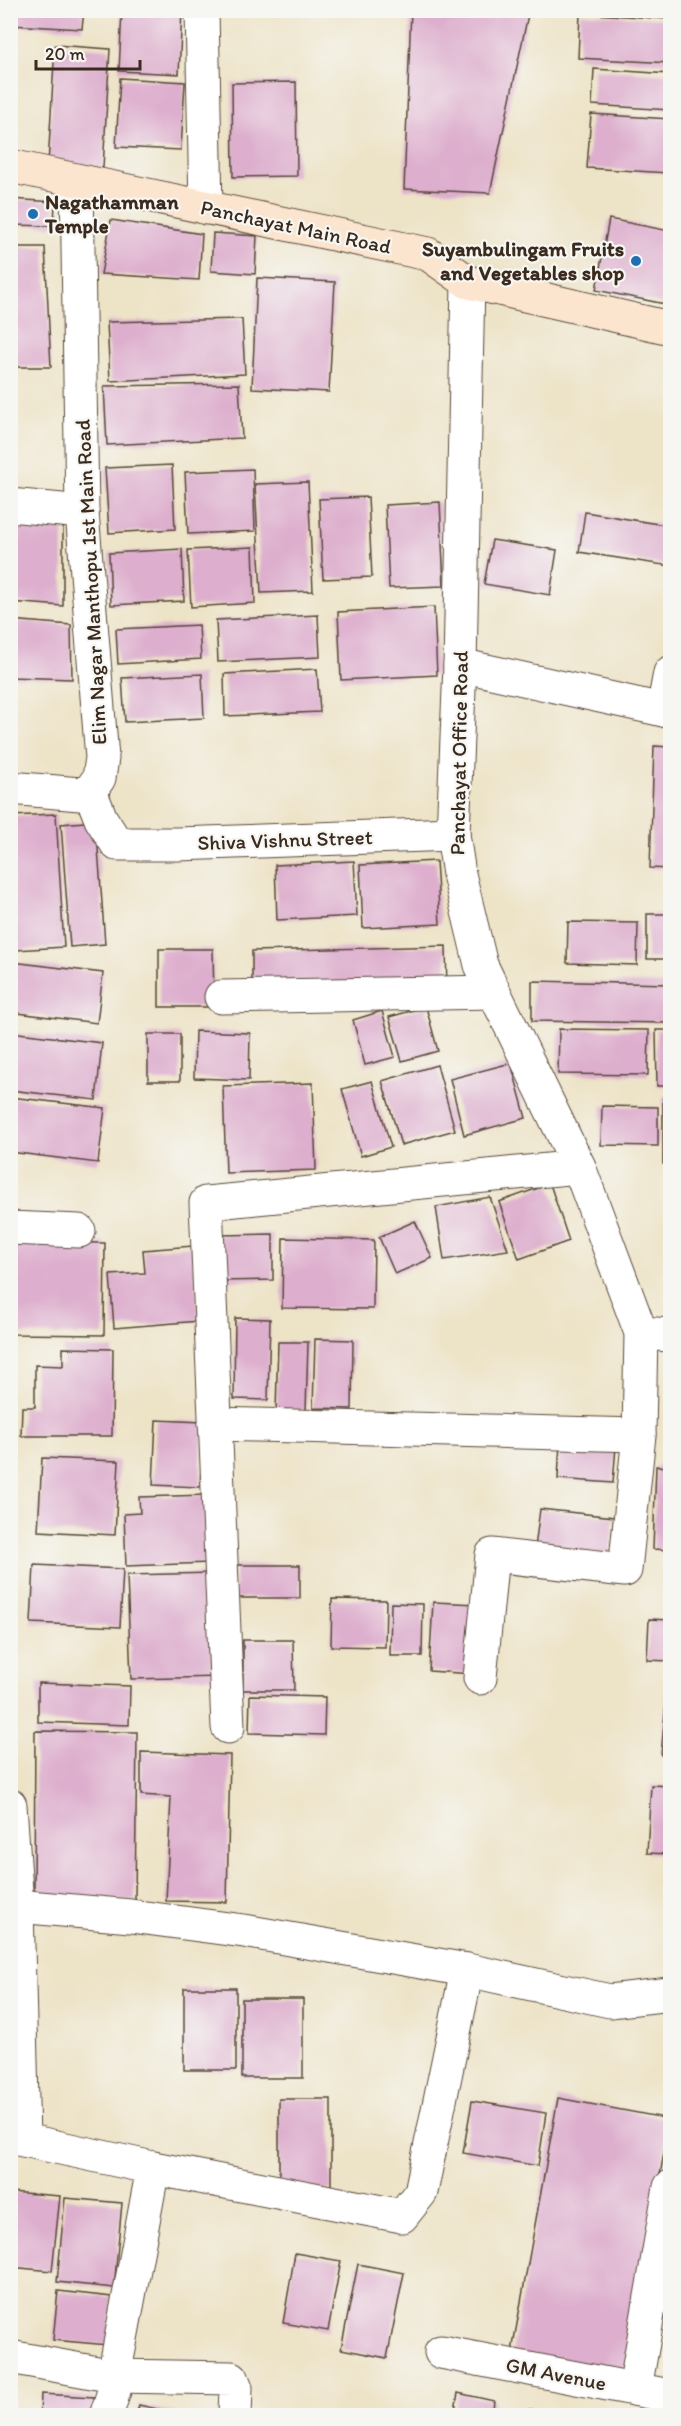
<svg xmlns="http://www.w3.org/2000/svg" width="681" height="2426" font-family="Itim,sans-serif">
  <rect width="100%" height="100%" fill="#f6f6f2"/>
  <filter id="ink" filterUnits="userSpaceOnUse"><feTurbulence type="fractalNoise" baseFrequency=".0167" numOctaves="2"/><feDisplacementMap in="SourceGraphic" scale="12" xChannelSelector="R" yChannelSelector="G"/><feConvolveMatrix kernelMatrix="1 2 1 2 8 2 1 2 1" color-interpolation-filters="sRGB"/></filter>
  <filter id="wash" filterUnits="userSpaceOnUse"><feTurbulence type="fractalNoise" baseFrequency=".008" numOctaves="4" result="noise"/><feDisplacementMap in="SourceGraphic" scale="24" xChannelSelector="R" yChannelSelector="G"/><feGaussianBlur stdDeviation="1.35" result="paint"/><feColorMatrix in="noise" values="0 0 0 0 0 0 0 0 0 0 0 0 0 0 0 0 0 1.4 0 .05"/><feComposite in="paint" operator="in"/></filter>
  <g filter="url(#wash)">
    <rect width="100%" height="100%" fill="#ede3c7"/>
    <g id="blocks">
      <g fill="#ddaecd">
        <polygon points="10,10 84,10 82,29 10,25"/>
        <polygon points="122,10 182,10 179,74 119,71"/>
        <polygon points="411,10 529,10 490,193 404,189"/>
        <polygon points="580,13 670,19 670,63 578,58"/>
        <polygon points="55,45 110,49 103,168 48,165"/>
        <polygon points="594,69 670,74 670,110 592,105"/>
        <polygon points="120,78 185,82 181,150 116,147"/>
        <polygon points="296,82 297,176 233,177 232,83"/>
        <polygon points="591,114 670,119 668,173 587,168"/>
        <polygon points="10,199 55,202 54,226 10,225"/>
        <polygon points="609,219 670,231 670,305 596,290"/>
        <polygon points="111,220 202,234 199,280 101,274"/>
        <polygon points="213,233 257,236 255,274 211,271"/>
        <polygon points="10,247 45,247 51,367 10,367"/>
        <polygon points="257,278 335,282 329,392 252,388"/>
        <polygon points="242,319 245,374 110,381 107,322"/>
        <polygon points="239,384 242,438 107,445 104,386"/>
        <polygon points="172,465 175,529 109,533 105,468"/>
        <polygon points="253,469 255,531 188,534 185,472"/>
        <polygon points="308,482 313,591 261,593 255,484"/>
        <polygon points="368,497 372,577 323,579 319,499"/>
        <polygon points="440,502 444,586 389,588 385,505"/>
        <polygon points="10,512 63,517 63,606 10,602"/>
        <polygon points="585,512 670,526 670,566 579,552"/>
        <polygon points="492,540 557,550 550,595 484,584"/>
        <polygon points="253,547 255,603 191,607 188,550"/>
        <polygon points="182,549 184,601 111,605 109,553"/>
        <polygon points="434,607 437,675 341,680 338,612"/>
        <polygon points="318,615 320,657 218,662 216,620"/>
        <polygon points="10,620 71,625 72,679 10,677"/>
        <polygon points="199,625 201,659 118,664 116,629"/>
        <polygon points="317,669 320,712 225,716 224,674"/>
        <polygon points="202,674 204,718 125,722 122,678"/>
        <polygon points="654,746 670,747 670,869 650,868"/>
        <polygon points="56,814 64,947 16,950 10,816"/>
        <polygon points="96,821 105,944 70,947 61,824"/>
        <polygon points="354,861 357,916 277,920 275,865"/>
        <polygon points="436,861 440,924 363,928 360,865"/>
        <rect x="647" y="914" width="23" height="45"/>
        <polygon points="568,922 638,923 637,965 567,963"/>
        <polygon points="446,946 447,990 252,994 252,951"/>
        <polygon points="159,949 213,949 214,1007 159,1007"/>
        <polygon points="12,962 103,973 97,1023 10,1012"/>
        <polygon points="532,981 670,984 670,1023 532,1021"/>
        <polygon points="426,1007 438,1051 402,1061 389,1017"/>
        <polygon points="382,1011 395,1057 365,1065 353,1020"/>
        <polygon points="559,1029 649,1030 648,1075 558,1074"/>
        <polygon points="656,1030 670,1030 670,1086 657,1086"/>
        <polygon points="195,1031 250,1033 249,1080 194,1078"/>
        <polygon points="10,1032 102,1043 96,1100 10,1090"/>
        <rect x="148" y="1034" width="32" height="47"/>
        <polygon points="511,1063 526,1118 464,1135 450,1079"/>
        <polygon points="437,1065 455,1130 401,1145 382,1081"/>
        <polygon points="372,1081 391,1147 361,1156 342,1089"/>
        <polygon points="313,1083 316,1170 226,1173 223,1086"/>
        <polygon points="10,1097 105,1108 98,1163 10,1152"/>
        <rect x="663" y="1097" width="7" height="67"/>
        <polygon points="602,1106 658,1107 658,1146 601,1145"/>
        <polygon points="550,1184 569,1241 519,1259 499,1202"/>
        <polygon points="490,1197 508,1250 444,1260 436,1207"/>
        <polygon points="415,1221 432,1258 395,1274 379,1237"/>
        <polygon points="273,1234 273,1280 218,1281 218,1235"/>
        <polygon points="283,1238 374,1240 373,1309 282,1308"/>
        <polygon points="10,1242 105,1243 104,1335 10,1334"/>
        <polygon points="193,1246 199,1321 114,1328 110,1275 145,1273 143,1250"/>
        <polygon points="235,1318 270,1319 268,1400 234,1399"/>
        <polygon points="315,1339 353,1340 352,1409 313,1408"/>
        <polygon points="278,1342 308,1342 306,1410 276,1410"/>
        <polygon points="63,1348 113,1349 112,1436 21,1436 22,1407 35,1407 35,1365 63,1366"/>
        <polygon points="156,1420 203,1422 200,1487 153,1485"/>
        <polygon points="560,1442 616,1446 613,1483 558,1479"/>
        <polygon points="42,1458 119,1461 115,1535 38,1531"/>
        <polygon points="656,1466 670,1467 670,1550 653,1549"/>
        <polygon points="207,1495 209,1563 126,1566 124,1514 140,1513 139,1497"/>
        <polygon points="540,1509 614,1517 610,1556 535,1548"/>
        <polygon points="34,1565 123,1569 120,1627 31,1623"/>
        <rect x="235" y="1565" width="65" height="33"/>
        <polygon points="214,1573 221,1677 131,1679 127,1575"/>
        <polygon points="332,1599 386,1600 385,1647 331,1646"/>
        <polygon points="433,1602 477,1604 473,1674 429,1671"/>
        <polygon points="391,1603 423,1604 422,1656 390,1656"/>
        <polygon points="649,1619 670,1620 670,1661 647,1660"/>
        <polygon points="243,1640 293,1640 294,1690 243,1690"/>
        <polygon points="669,1671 670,1671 670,1756 661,1755"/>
        <polygon points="38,1683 130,1686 129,1725 38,1722"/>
        <polygon points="250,1695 325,1697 324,1735 249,1733"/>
        <polygon points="35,1731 137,1732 135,1900 34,1899"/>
        <polygon points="141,1752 230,1755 227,1902 166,1901 171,1797 141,1795"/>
        <polygon points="651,1785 670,1786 670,1854 647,1853"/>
        <rect x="184" y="1988" width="52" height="82"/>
        <rect x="242" y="1999" width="61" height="79"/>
        <polygon points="558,2098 670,2119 624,2378 511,2357"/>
        <rect x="279" y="2099" width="52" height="91"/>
        <polygon points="472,2101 546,2113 538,2166 463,2153"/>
        <polygon points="10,2192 60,2196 52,2271 10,2267"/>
        <polygon points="65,2198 122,2203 114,2288 57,2282"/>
        <polygon points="295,2253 341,2261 328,2331 283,2323"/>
        <polygon points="358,2264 404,2273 387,2358 341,2349"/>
        <polygon points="58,2291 112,2297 108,2345 53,2340"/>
        <polygon points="458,2393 494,2401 492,2416 454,2416"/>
        <polygon points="41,2394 94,2397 93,2416 40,2416"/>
        <polygon points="139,2405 176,2413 176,2416 136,2416"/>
        <polygon points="530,2409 556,2414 556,2416 529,2416"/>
      </g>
    </g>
  </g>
  <g filter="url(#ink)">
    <use href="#blocks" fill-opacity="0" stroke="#564637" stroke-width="1.5"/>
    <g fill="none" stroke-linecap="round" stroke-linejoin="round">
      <g stroke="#564637" stroke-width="35">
        <g id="street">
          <polyline points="202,10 206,208"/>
          <polyline points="468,282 460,665 453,834 459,874 481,965 579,1167 641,1333 639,1435 625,1570 492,1555 480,1678"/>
          <polyline points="10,505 82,512"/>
          <polyline points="460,665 663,710"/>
          <polyline points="670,673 663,710 670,712"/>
          <polyline points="10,788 80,794 90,791 99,778 102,758 82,512 77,181"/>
          <polyline points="90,791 101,819 117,844 178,844 453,834"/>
          <polyline points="221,997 494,992"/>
          <polyline points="10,1228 79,1231"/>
          <polyline points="641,1333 670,1335"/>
          <polyline points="215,1424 639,1435"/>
          <polyline points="228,1727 206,1203 579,1167"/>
          <polyline points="10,1805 17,1906 23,2140"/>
          <polyline points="17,1906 131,1916 244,1931 467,1970"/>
          <polyline points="10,2137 153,2168 402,2216 421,2192 467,1970 610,2001 670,1994"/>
          <polyline points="441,2352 670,2396"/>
          <polyline points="10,2357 114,2376 232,2378 236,2388 235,2416"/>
          <polyline points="635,2389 670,2187"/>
          <polyline points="106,2416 114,2391 114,2376 153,2168"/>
        </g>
      </g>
      <g stroke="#564637" stroke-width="35">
        <polyline id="secondary" points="10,166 428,254 468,282 670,328"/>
      </g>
      <use href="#street" stroke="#fff" stroke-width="33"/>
      <use href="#secondary" stroke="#fce5cf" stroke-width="33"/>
    </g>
  </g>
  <g fill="#1f6fb2" stroke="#f6f6f2" stroke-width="2">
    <circle cx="33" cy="214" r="6"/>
    <circle cx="636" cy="261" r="6"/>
  </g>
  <g text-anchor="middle" stroke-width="4.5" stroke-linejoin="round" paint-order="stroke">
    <g font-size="21" font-weight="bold" fill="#3b2a1e" stroke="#f6f6f2" text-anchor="start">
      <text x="45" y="209">Nagathamman<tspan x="45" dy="24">Temple</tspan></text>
      <text x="624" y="256" text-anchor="end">Suyambulingam Fruits<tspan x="624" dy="24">and Vegetables shop</tspan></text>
    </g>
    <g font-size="21" fill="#3b2a1e" stroke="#f6f6f2">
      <text transform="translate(296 227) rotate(12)" y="7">Panchayat Main Road</text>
      <text transform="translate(91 582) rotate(-93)" y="7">Elim Nagar Manthopu 1st Main Road</text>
      <text transform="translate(459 753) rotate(-89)" y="7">Panchayat Office Road</text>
      <text transform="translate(285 840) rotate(-2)" y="7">Shiva Vishnu Street</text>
      <text transform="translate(556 2374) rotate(11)" y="7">GM Avenue</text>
    </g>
  </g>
  <rect width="681" height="2426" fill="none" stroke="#f6f6f2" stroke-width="36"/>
  <path d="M36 60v9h104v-9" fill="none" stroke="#3b2a1e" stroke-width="3"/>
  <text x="45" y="60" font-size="18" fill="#3b2a1e" stroke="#f6f6f2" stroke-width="4.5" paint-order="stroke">20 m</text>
</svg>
